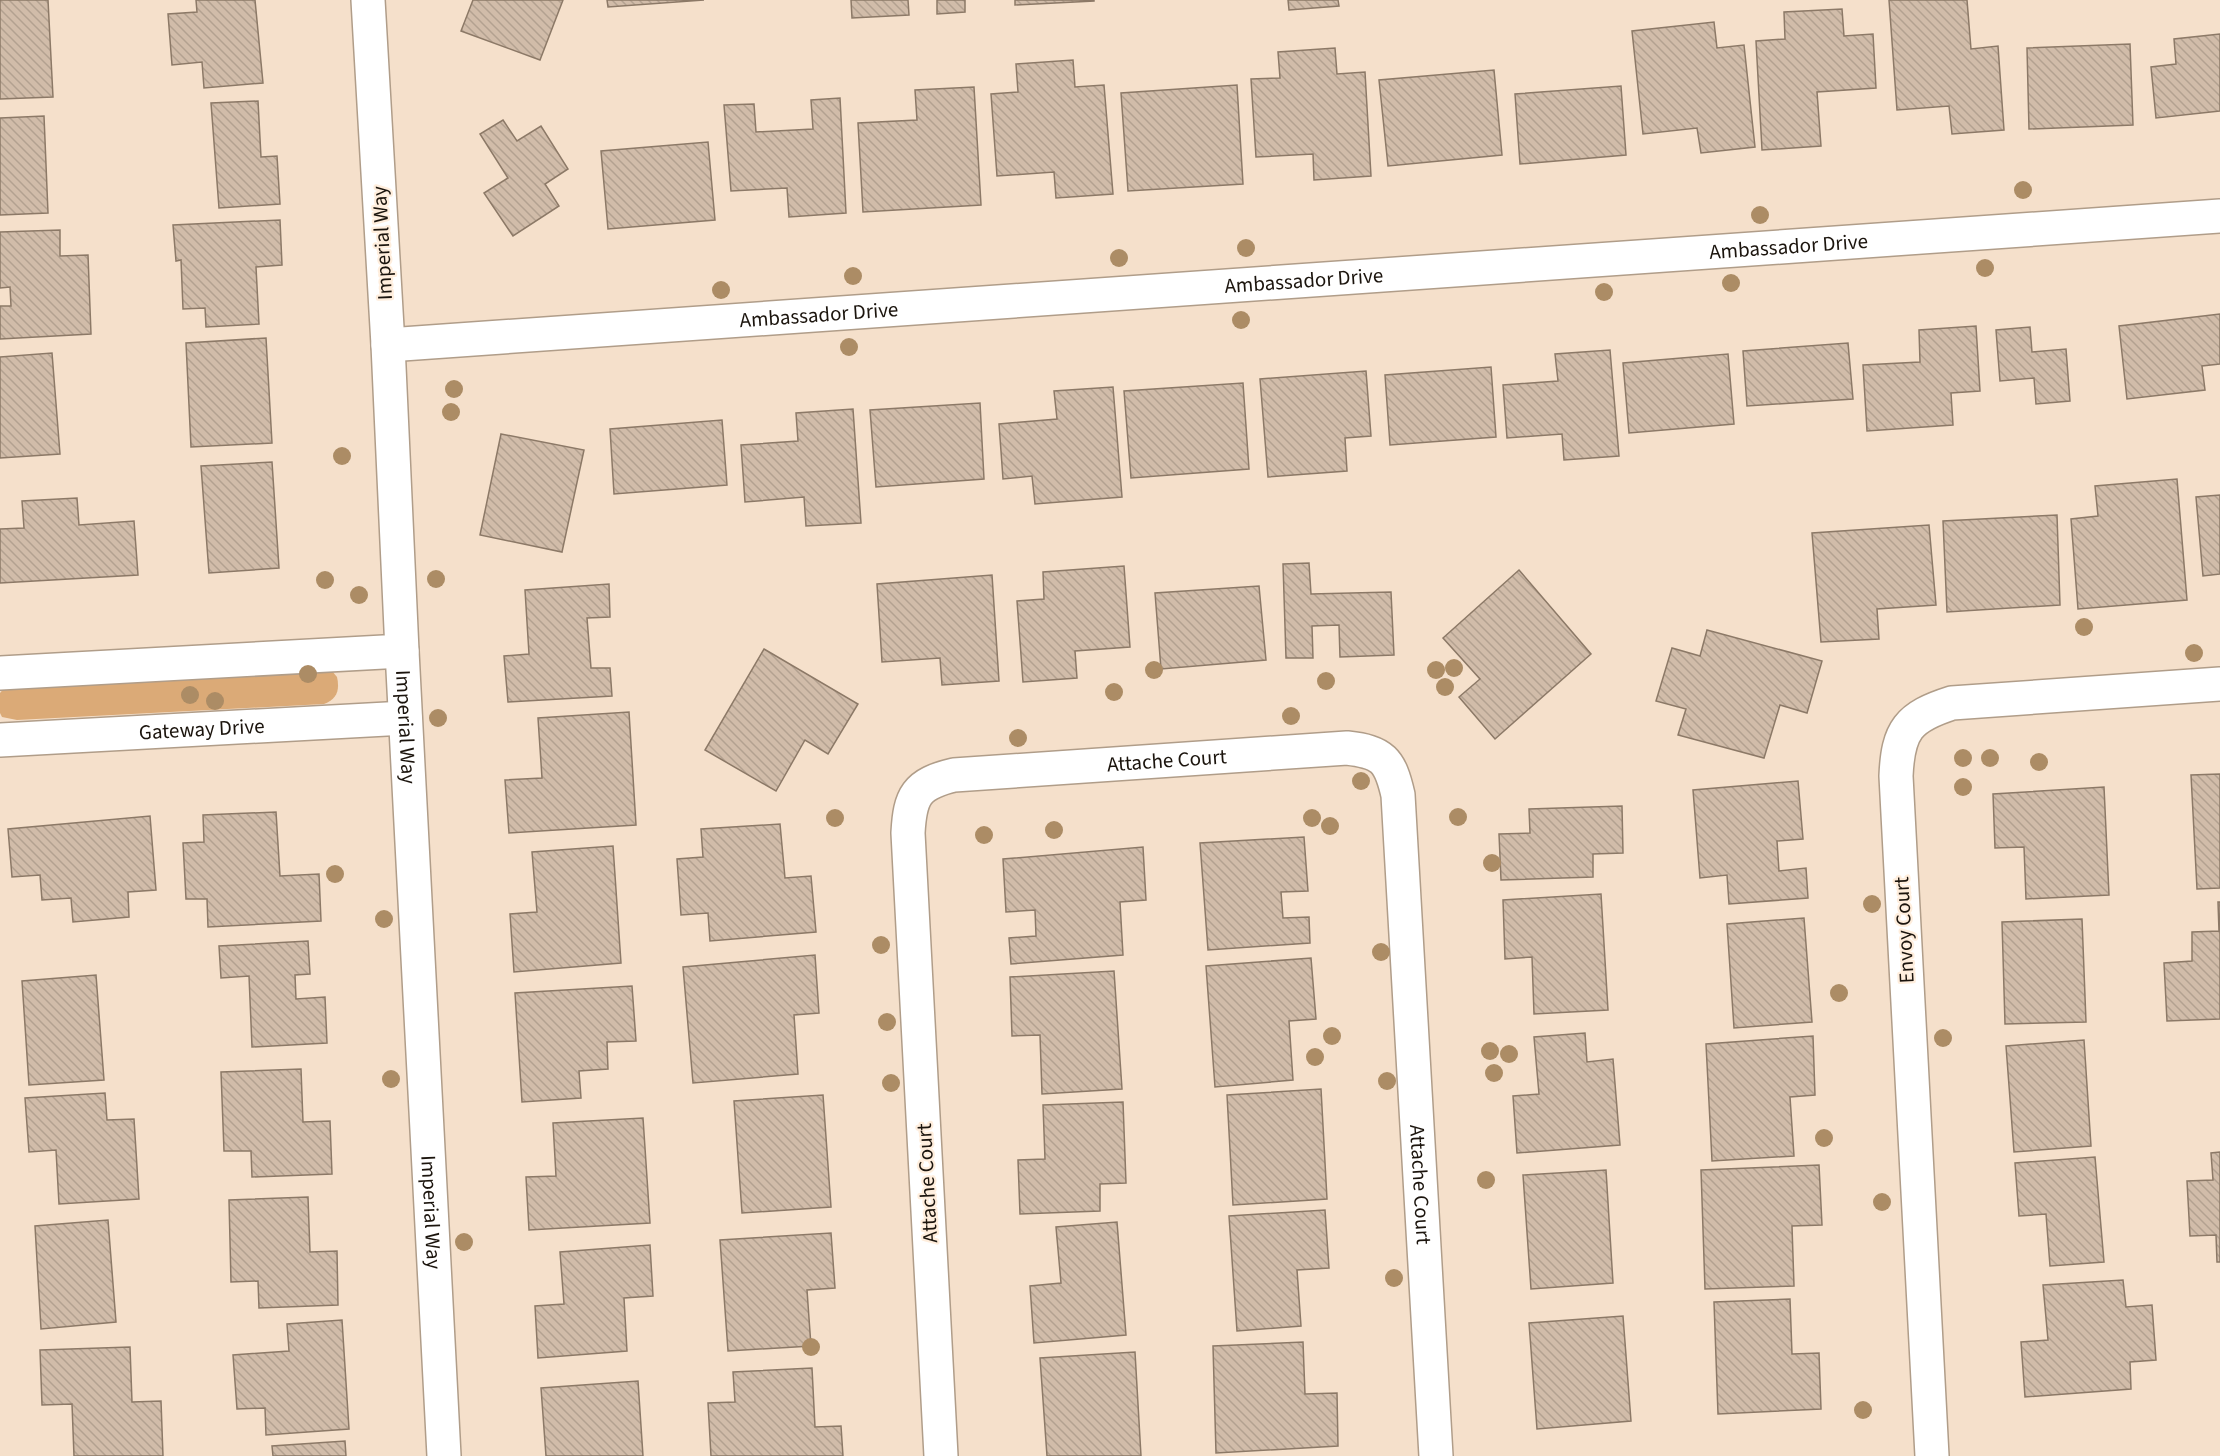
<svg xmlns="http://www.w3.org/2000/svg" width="2220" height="1456" font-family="'Source Sans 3',sans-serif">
  <defs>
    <pattern id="building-back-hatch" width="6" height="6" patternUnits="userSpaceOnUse" patternTransform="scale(1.5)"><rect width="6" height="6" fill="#d1bca9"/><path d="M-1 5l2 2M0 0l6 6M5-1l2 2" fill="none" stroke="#b3a190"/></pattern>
  </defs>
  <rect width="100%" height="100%" fill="#f5e0cb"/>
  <path fill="#dbaa77" d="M332,671L337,677C340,690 337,699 324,704L17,720L2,717L0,713V693L5,687Z"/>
  <g fill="url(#building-back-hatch)" stroke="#8c7967" stroke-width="1.5">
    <polygon points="0,0 48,0 53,97 0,99"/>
    <polygon points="196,0 255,0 263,83 204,88 202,62 172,65 168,14 197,12"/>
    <polygon points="473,0 563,0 540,60 461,31"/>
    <polygon points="607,0 704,0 608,7"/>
    <polygon points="851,0 908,0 909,15 852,18"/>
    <polygon points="937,0 965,0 965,12 937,14"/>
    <polygon points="1015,0 1094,0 1094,1 1015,5"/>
    <polygon points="1288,0 1338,0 1339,6 1289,10"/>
    <polygon points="1889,0 1967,0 1971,49 1998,46 2004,130 1952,134 1949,106 1897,110"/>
    <polygon points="1842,9 1844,36 1873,34 1876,88 1817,92 1821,146 1762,150 1756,41 1785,39 1784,12"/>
    <polygon points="1714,22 1717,48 1744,45 1755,147 1701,153 1697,128 1643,134 1632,31"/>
    <polygon points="2220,34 2220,111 2156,118 2151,67 2176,64 2174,39"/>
    <polygon points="2130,44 2133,125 2029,129 2027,48"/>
    <polygon points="1335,48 1337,74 1365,72 1371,176 1314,180 1313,154 1256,157 1251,79 1280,78 1278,52"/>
    <polygon points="1073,60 1075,87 1104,85 1113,194 1056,198 1054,172 997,176 991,94 1018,92 1016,64"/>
    <polygon points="1494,70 1502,155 1388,166 1379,80"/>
    <polygon points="1237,85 1243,184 1128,191 1121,93"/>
    <polygon points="1621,86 1626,155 1520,164 1515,94"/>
    <polygon points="974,87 981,205 863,212 858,123 917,120 915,90"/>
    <polygon points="840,98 846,213 789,217 787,188 731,191 724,105 754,104 756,132 813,129 811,100"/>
    <polygon points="258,101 261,157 277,156 280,204 219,208 211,103"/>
    <polygon points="44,116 48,213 0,215 0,118"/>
    <polygon points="503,120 517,141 541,126 568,169 545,184 559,206 513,236 484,193 508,178 480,134"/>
    <polygon points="708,142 715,220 608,229 601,151"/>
    <polygon points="280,220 282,265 256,267 259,324 206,327 205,308 183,309 181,260 176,261 173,225"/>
    <polygon points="60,230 60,256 88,255 91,334 0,339 0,306 11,306 10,287 0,288 0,232"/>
    <polygon points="2220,314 2220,364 2202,366 2205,390 2127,399 2119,326"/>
    <polygon points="1976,326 1980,391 1951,393 1953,425 1867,431 1863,365 1920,362 1919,330"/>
    <polygon points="2030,327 2032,352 2066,349 2070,401 2036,404 2034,378 2000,381 1996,330"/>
    <polygon points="266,338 272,443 191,447 186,343"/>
    <polygon points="1848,343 1853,399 1747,406 1743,351"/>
    <polygon points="1610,350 1619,456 1564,460 1562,434 1507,438 1503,385 1558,381 1555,354"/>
    <polygon points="52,353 60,454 0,458 0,357"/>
    <polygon points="1728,354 1734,424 1629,433 1623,363"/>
    <polygon points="1491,367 1496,437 1390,445 1385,375"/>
    <polygon points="1366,371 1371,436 1345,438 1347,471 1268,477 1260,379"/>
    <polygon points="1243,383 1249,469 1131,478 1124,391"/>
    <polygon points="1113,387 1122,497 1035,504 1032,476 1003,479 999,424 1057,419 1054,391"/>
    <polygon points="980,403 984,479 876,487 870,410"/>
    <polygon points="853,409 861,523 806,526 804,497 745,502 741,445 798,441 796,413"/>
    <polygon points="722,420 727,485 614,494 610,429"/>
    <polygon points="501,434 584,450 562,552 480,535"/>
    <polygon points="272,462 279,568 209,573 201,466"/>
    <polygon points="2177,479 2187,600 2078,609 2071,519 2098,516 2095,486"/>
    <polygon points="2220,495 2220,574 2203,576 2196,497"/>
    <polygon points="77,498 79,525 134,521 138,575 0,583 0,529 24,528 22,501"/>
    <polygon points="2057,515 2060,605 1947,612 1943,521"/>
    <polygon points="1929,525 1936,605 1877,609 1879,639 1821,642 1812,533"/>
    <polygon points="1309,563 1311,594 1391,592 1394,655 1340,657 1339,625 1312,626 1313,658 1286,658 1283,564"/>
    <polygon points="1124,566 1130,647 1075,651 1077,678 1023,682 1017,601 1044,599 1043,572"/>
    <polygon points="1519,570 1591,654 1495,739 1459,697 1480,679 1443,638"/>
    <polygon points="992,575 999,681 942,685 940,658 882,662 877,584"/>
    <polygon points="609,584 610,617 587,618 591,668 610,668 612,696 508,702 504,656 529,654 525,590"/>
    <polygon points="1259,586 1266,660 1161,669 1155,593"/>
    <polygon points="1707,630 1822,661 1807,713 1780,705 1764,758 1678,735 1686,709 1656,701 1672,648 1700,656"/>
    <polygon points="764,649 858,704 828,754 805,740 776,791 705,750"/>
    <polygon points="629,712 636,825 509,833 505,780 542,778 538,718"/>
    <polygon points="2220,774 2220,888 2197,889 2191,775"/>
    <polygon points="1798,781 1803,839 1777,841 1779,871 1806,868 1808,898 1729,904 1727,875 1700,878 1693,790"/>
    <polygon points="2104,787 2109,895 2026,899 2024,847 1995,848 1993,794"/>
    <polygon points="1622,806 1623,853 1593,854 1593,877 1501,880 1499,834 1530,833 1529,809"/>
    <polygon points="276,812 280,876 319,874 321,921 208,927 207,899 186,899 183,843 204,842 203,815"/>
    <polygon points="150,816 156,890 128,892 129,917 73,922 71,898 42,900 40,875 12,877 8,829"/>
    <polygon points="780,824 785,878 811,876 816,932 710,941 708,913 681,915 677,859 703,857 701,829"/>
    <polygon points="1304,837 1308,891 1281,892 1283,918 1309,917 1310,943 1208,950 1200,843"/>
    <polygon points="613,846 621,963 514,972 510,914 537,912 532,852"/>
    <polygon points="1143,847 1146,900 1120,902 1123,955 1011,964 1009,938 1036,936 1035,910 1006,912 1003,859"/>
    <polygon points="1601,894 1608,1010 1534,1014 1532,957 1505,959 1503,900"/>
    <polygon points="2218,902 2220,902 2220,1019 2167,1021 2164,963 2192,961 2192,932 2219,931"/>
    <polygon points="1804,918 1812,1022 1734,1028 1727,924"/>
    <polygon points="2082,919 2086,1022 2005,1024 2002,922"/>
    <polygon points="308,941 310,974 295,975 296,999 325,997 327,1043 252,1047 249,976 221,978 219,946"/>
    <polygon points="815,955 819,1013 794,1015 798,1074 693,1083 683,967"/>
    <polygon points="1311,958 1316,1019 1289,1021 1293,1080 1215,1087 1206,966"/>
    <polygon points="1114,971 1122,1089 1042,1094 1040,1035 1012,1036 1010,977"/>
    <polygon points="96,975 104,1080 29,1085 22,981"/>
    <polygon points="632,986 636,1041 607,1042 608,1069 579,1071 581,1098 522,1102 515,993"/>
    <polygon points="1585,1033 1587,1062 1613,1059 1620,1145 1517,1153 1513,1096 1539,1094 1534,1037"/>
    <polygon points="1813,1036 1815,1095 1790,1097 1794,1156 1712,1161 1706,1044"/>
    <polygon points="2084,1040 2091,1146 2014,1152 2006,1046"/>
    <polygon points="301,1069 303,1122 330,1121 332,1174 252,1177 251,1151 224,1151 221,1072"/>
    <polygon points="1321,1089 1327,1199 1233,1205 1227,1095"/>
    <polygon points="105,1093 107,1120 134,1119 139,1199 59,1204 56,1150 29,1152 25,1098"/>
    <polygon points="823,1095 831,1207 742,1213 734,1101"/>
    <polygon points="1123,1102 1126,1183 1100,1184 1100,1211 1020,1214 1018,1160 1045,1159 1043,1105"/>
    <polygon points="643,1118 650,1223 529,1230 526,1177 556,1176 553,1123"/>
    <polygon points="2220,1152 2220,1262 2217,1262 2216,1235 2190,1236 2187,1181 2213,1180 2211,1153"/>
    <polygon points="2095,1157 2104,1262 2050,1266 2046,1214 2019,1216 2015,1163"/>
    <polygon points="1819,1165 1822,1225 1792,1226 1794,1286 1705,1289 1701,1170"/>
    <polygon points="1606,1170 1613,1283 1531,1289 1523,1175"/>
    <polygon points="308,1197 310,1252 337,1251 338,1305 259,1308 258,1281 231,1282 229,1200"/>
    <polygon points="1325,1210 1329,1268 1297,1270 1301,1326 1237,1331 1229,1216"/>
    <polygon points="108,1220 116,1322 41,1329 35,1226"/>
    <polygon points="1117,1222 1126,1335 1034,1343 1030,1286 1061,1283 1056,1227"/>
    <polygon points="831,1233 835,1288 807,1290 811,1346 728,1351 720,1240"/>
    <polygon points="650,1245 653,1296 624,1298 627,1351 538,1358 535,1306 564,1304 560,1252"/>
    <polygon points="2123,1280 2126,1307 2152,1305 2156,1360 2130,1362 2131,1389 2025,1397 2021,1342 2048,1340 2043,1285"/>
    <polygon points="1790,1299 1792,1354 1819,1353 1821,1409 1718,1414 1714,1302"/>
    <polygon points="1623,1316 1631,1421 1537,1429 1529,1323"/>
    <polygon points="342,1320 349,1429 266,1435 265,1408 237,1409 233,1355 289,1351 287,1324"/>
    <polygon points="1303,1342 1305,1394 1337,1393 1338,1446 1216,1453 1213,1346"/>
    <polygon points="130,1347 132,1402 161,1401 163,1456 74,1456 72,1404 42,1405 40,1350"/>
    <polygon points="1135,1352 1141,1456 1047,1456 1040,1358"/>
    <polygon points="812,1368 815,1427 841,1426 843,1456 711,1456 708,1403 735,1402 733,1372"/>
    <polygon points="638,1381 643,1456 546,1456 541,1388"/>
    <polygon points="345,1441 346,1456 273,1456 272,1446"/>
  </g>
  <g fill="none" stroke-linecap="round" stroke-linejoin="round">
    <g stroke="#b09d89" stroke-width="36">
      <g id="minor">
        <path id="s1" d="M388,345L2220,216"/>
        <path id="s2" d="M402,651L444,1456"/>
        <path id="s3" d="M941,1456L908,833C910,796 916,784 954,775L1347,748C1383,752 1390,760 1398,795L1436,1456"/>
        <path d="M1932,1456L1896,776C1898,730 1908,717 1952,703L2220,684"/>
      </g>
    </g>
    <g stroke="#b09d89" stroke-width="36">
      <g id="tertiary">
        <polyline points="0,673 402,651 388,345 368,0"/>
        <path id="s4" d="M0,740L405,718"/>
      </g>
    </g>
    <use href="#minor" stroke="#fff" stroke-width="33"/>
    <use href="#tertiary" stroke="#fff" stroke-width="33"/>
  </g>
  <g fill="#ac8c65">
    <circle cx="2023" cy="190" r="9"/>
    <circle cx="1760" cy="215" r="9"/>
    <circle cx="1246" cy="248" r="9"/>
    <circle cx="1119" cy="258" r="9"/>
    <circle cx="1985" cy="268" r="9"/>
    <circle cx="853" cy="276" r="9"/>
    <circle cx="1731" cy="283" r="9"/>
    <circle cx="721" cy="290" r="9"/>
    <circle cx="1604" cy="292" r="9"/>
    <circle cx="1241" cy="320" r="9"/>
    <circle cx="849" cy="347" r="9"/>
    <circle cx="454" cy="389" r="9"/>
    <circle cx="451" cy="412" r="9"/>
    <circle cx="342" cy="456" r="9"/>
    <circle cx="436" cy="579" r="9"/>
    <circle cx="325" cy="580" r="9"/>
    <circle cx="359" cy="595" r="9"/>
    <circle cx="2084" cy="627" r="9"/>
    <circle cx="2194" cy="653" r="9"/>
    <circle cx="1454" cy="668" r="9"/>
    <circle cx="1154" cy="670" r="9"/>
    <circle cx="1436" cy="670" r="9"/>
    <circle cx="308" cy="674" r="9"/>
    <circle cx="1326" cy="681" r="9"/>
    <circle cx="1445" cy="687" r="9"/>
    <circle cx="1114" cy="692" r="9"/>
    <circle cx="190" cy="695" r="9"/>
    <circle cx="215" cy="701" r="9"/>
    <circle cx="1291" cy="716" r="9"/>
    <circle cx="438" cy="718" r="9"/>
    <circle cx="1018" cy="738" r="9"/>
    <circle cx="1963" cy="758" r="9"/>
    <circle cx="1990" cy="758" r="9"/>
    <circle cx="2039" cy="762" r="9"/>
    <circle cx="1361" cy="781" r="9"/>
    <circle cx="1963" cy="787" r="9"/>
    <circle cx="1458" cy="817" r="9"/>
    <circle cx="835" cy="818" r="9"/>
    <circle cx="1312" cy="818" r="9"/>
    <circle cx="1330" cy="826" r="9"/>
    <circle cx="1054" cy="830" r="9"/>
    <circle cx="984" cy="835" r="9"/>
    <circle cx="1492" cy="863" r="9"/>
    <circle cx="335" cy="874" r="9"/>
    <circle cx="1872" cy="904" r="9"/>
    <circle cx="384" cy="919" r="9"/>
    <circle cx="881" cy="945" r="9"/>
    <circle cx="1381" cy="952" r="9"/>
    <circle cx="1839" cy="993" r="9"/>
    <circle cx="887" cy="1022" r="9"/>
    <circle cx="1332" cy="1036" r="9"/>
    <circle cx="1943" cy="1038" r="9"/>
    <circle cx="1490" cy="1051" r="9"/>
    <circle cx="1509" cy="1054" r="9"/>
    <circle cx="1315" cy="1057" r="9"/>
    <circle cx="1494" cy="1073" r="9"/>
    <circle cx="391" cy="1079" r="9"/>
    <circle cx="1387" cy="1081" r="9"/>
    <circle cx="891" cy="1083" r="9"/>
    <circle cx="1824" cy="1138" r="9"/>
    <circle cx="1486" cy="1180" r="9"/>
    <circle cx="1882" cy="1202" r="9"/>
    <circle cx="464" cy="1242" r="9"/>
    <circle cx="1394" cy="1278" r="9"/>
    <circle cx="811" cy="1347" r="9"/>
    <circle cx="1863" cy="1410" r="9"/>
  </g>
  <g text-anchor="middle" stroke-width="4.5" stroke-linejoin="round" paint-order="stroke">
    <g font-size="21" fill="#1b140d" stroke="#fed">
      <text transform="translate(382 243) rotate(-93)" y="7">Imperial Way</text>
      <text dy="7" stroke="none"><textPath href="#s1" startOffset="1404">Ambassador Drive</textPath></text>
      <text dy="7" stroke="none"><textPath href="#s1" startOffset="918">Ambassador Drive</textPath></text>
      <text dy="7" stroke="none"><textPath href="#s1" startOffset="432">Ambassador Drive</textPath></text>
      <text dy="7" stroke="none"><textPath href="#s2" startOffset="76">Imperial Way</textPath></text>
      <text dy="7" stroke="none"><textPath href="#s4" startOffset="202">Gateway Drive</textPath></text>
      <text dy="7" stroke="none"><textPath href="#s3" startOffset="920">Attache Court</textPath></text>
      <text transform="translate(1904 930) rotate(-93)" y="7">Envoy Court</text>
      <text transform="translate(927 1183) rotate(-93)" y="7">Attache Court</text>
      <text dy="7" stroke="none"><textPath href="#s3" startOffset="1568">Attache Court</textPath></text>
      <text dy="7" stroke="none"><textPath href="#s2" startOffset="562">Imperial Way</textPath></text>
    </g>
  </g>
</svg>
